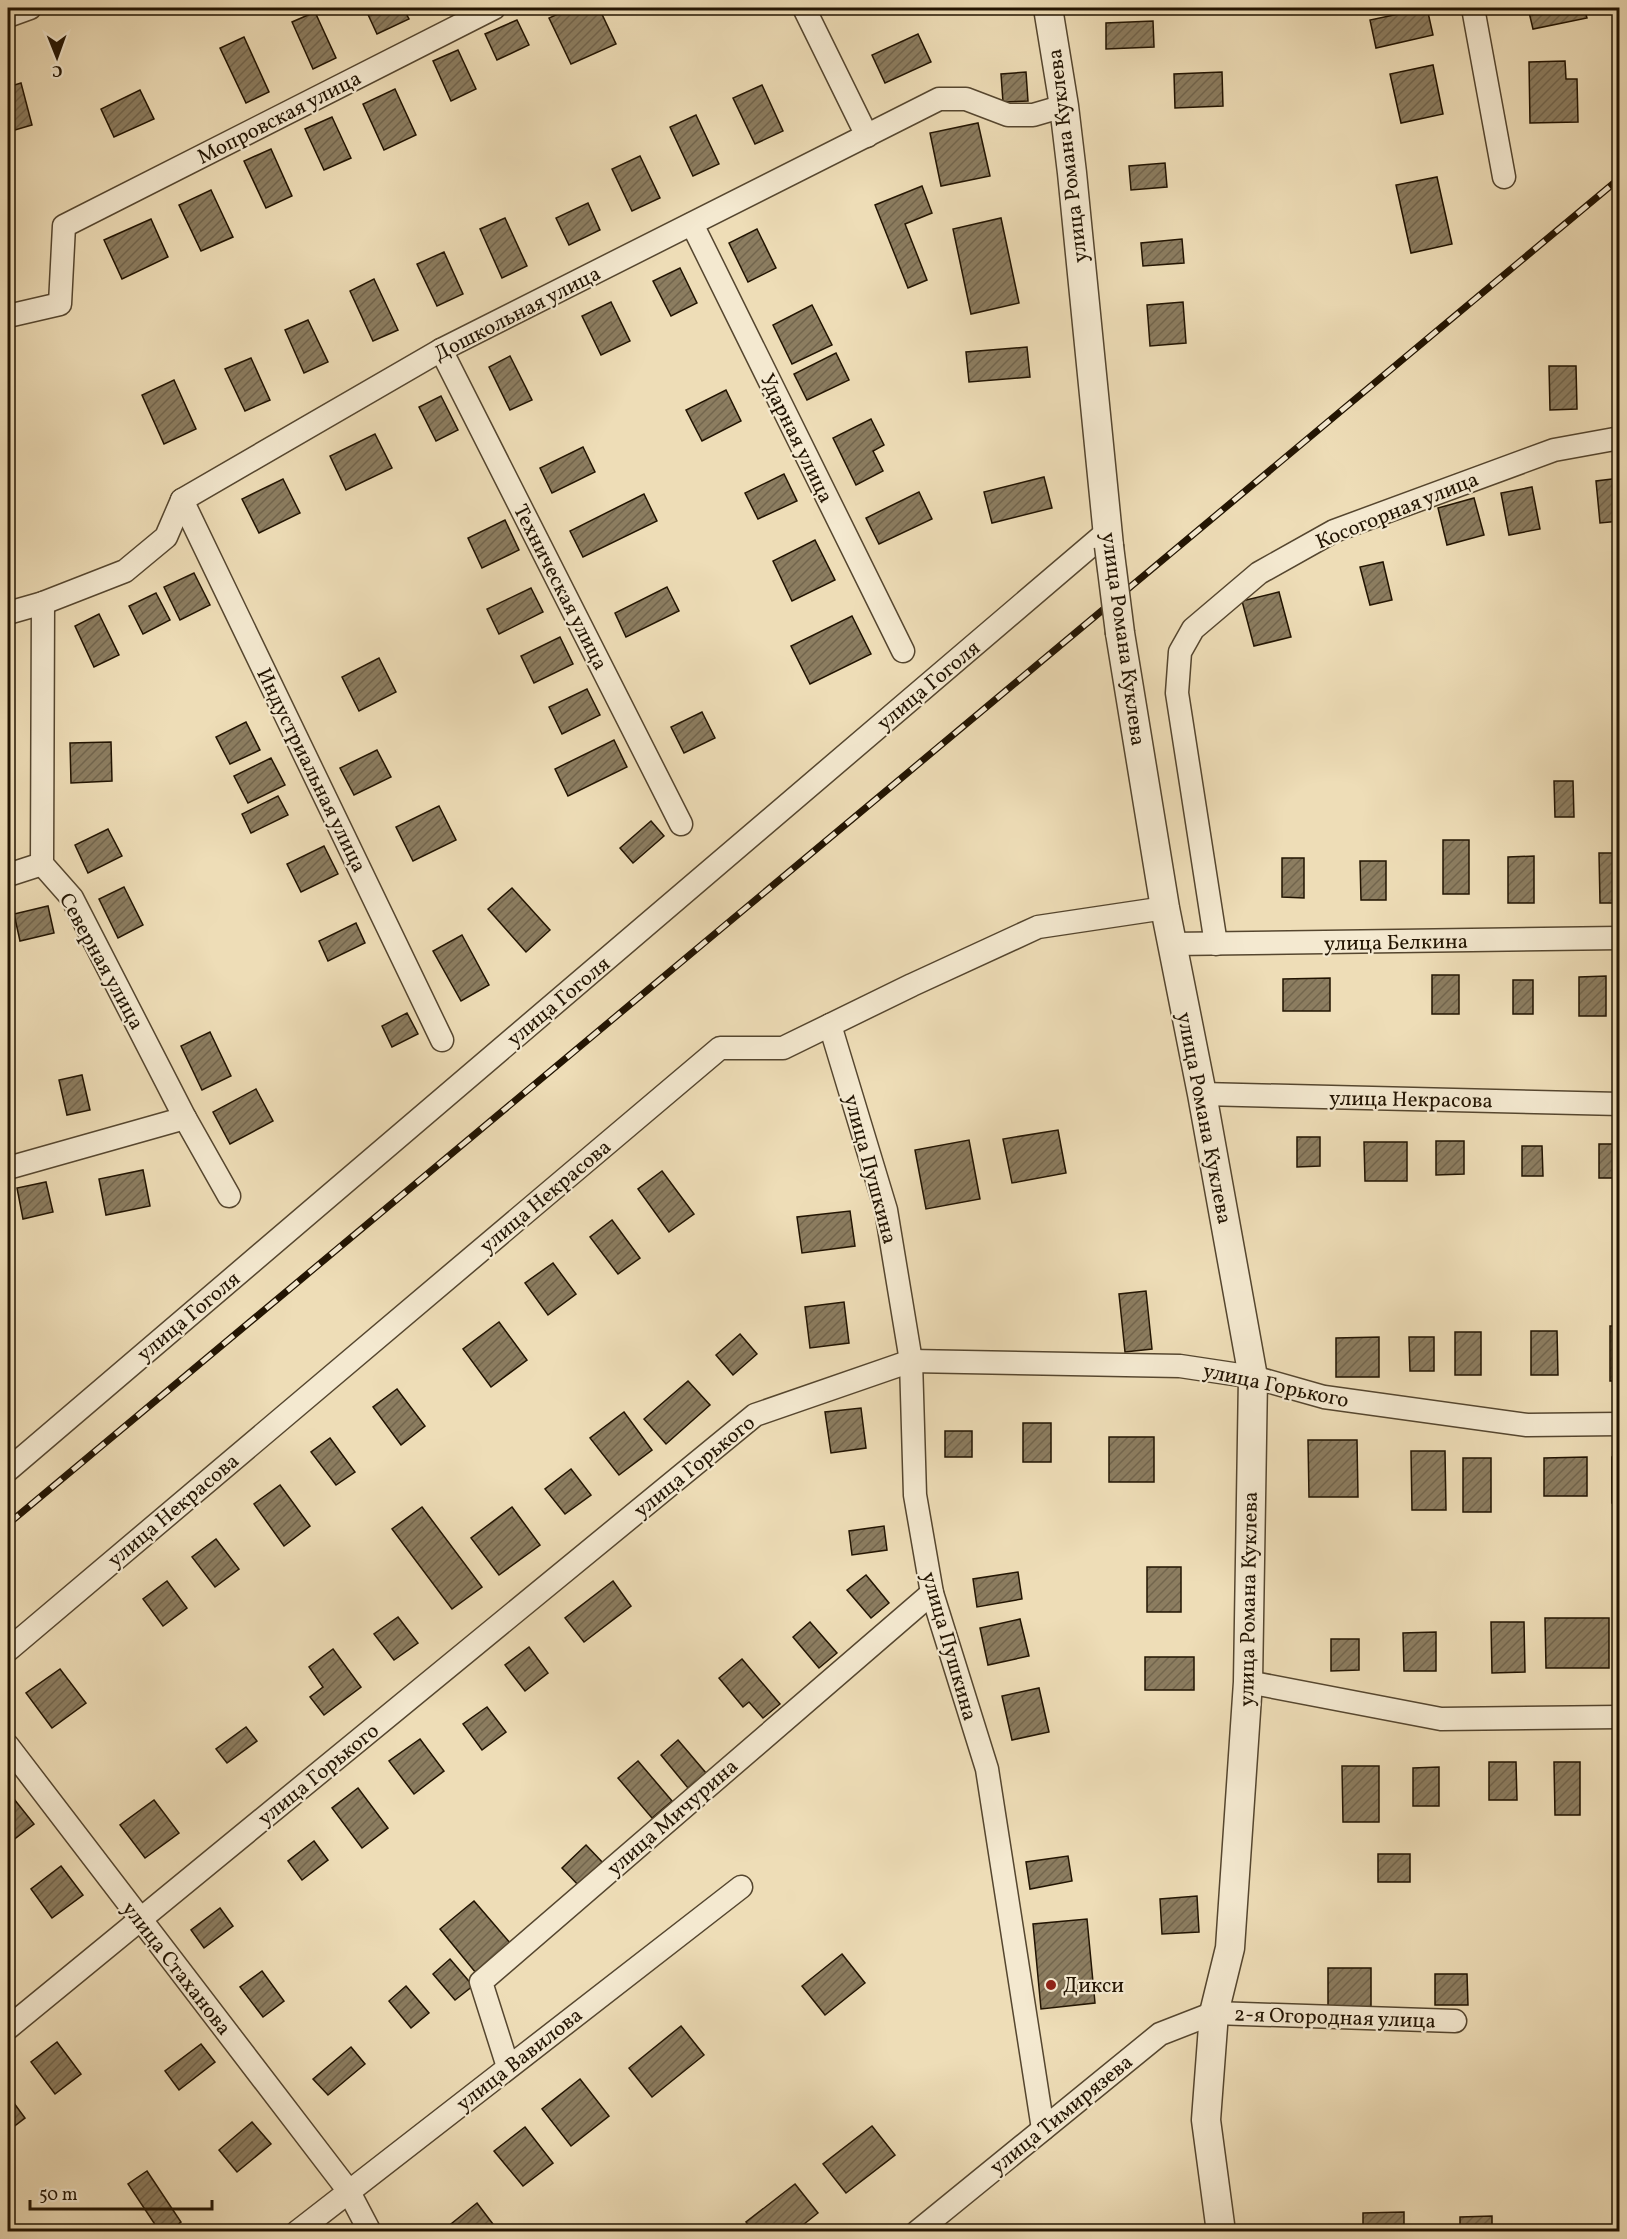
<svg xmlns="http://www.w3.org/2000/svg" width="1627" height="2239" font-family="Vollkorn,serif">
  <defs>
    <pattern id="building-hatch" width="6" height="6" patternUnits="userSpaceOnUse" patternTransform="scale(1.5)"><rect width="6" height="6" fill="#8c7d60"/><path d="M-1 1l2-2M0 6l6-6M5 7l2-2" fill="none" stroke="#72654d"/></pattern>
  </defs>
  <rect width="100%" height="100%" fill="#eeddb7"/>
  <filter id="stains"><feTurbulence type="fractalNoise" baseFrequency=".00333" numOctaves="4"/><feColorMatrix values="0 0 0 0 .2 0 0 0 0 .09 0 0 0 0 .02 0 0 0 .5 -.17"/></filter>
  <radialGradient id="worn" r=".72"><stop offset=".6" stop-color="#630" stop-opacity="0"/><stop offset="1" stop-color="#630" stop-opacity=".3"/></radialGradient>
  <g fill="url(#building-hatch)" stroke="#221402" stroke-width="1.5">
    <polygon points="365,8 403,8 409,19 377,34"/>
    <polygon points="571,8 599,8 616,44 571,64 549,18"/>
    <polygon points="1427,8 1433,35 1376,48 1370,20"/>
    <polygon points="1528,8 1584,8 1587,18 1533,29"/>
    <polygon points="315,12 336,58 313,69 292,22"/>
    <polygon points="517,20 529,45 497,60 485,34"/>
    <polygon points="1153,21 1154,47 1106,49 1106,23"/>
    <polygon points="918,34 931,62 885,83 872,55"/>
    <polygon points="244,37 269,92 246,103 220,48"/>
    <polygon points="458,50 476,89 451,101 433,61"/>
    <polygon points="1565,61 1566,79 1577,79 1578,122 1530,123 1529,62"/>
    <polygon points="1433,65 1443,114 1401,123 1390,74"/>
    <polygon points="1026,72 1028,101 1003,102 1001,74"/>
    <polygon points="1222,72 1223,106 1175,108 1174,74"/>
    <polygon points="21,83 32,125 8,132 8,87"/>
    <polygon points="762,85 783,131 755,144 733,98"/>
    <polygon points="395,89 416,135 384,150 363,104"/>
    <polygon points="140,90 154,119 114,137 101,109"/>
    <polygon points="696,115 719,164 693,176 670,127"/>
    <polygon points="332,117 351,158 324,170 305,129"/>
    <polygon points="978,123 990,176 941,186 930,133"/>
    <polygon points="271,149 292,196 266,208 244,161"/>
    <polygon points="640,156 660,198 632,211 612,169"/>
    <polygon points="1165,163 1167,187 1131,190 1129,166"/>
    <polygon points="1437,177 1452,244 1411,253 1396,185"/>
    <polygon points="922,186 932,213 905,224 927,280 908,288 875,205"/>
    <polygon points="211,190 233,237 201,251 179,205"/>
    <polygon points="588,203 600,230 569,245 556,218"/>
    <polygon points="505,218 527,266 502,278 480,229"/>
    <polygon points="1001,218 1019,303 971,314 953,229"/>
    <polygon points="151,219 168,257 122,279 104,240"/>
    <polygon points="757,229 776,268 748,282 729,243"/>
    <polygon points="1182,239 1184,263 1143,266 1141,243"/>
    <polygon points="444,252 463,294 437,306 417,264"/>
    <polygon points="680,268 697,303 671,316 653,281"/>
    <polygon points="374,279 398,330 373,341 350,291"/>
    <polygon points="611,302 630,341 601,355 582,316"/>
    <polygon points="1183,302 1186,343 1150,346 1147,305"/>
    <polygon points="812,305 832,345 792,364 773,325"/>
    <polygon points="308,320 328,362 304,373 285,330"/>
    <polygon points="1027,347 1030,377 969,382 966,352"/>
    <polygon points="836,353 849,380 807,400 794,374"/>
    <polygon points="510,356 532,400 510,410 489,367"/>
    <polygon points="251,358 270,400 245,411 225,369"/>
    <polygon points="1549,366 1576,366 1577,409 1550,410"/>
    <polygon points="174,380 196,429 164,444 142,395"/>
    <polygon points="726,390 741,421 702,441 686,410"/>
    <polygon points="441,396 458,430 436,441 419,407"/>
    <polygon points="871,419 884,445 873,451 883,471 856,485 833,438"/>
    <polygon points="375,434 392,468 346,490 330,456"/>
    <polygon points="583,447 595,472 552,493 540,468"/>
    <polygon points="784,474 797,501 758,519 745,493"/>
    <polygon points="1044,477 1052,508 992,523 984,492"/>
    <polygon points="1620,478 1620,521 1600,523 1596,481"/>
    <polygon points="283,479 300,513 259,533 242,499"/>
    <polygon points="1532,487 1540,529 1509,535 1501,493"/>
    <polygon points="919,492 932,519 879,544 866,518"/>
    <polygon points="644,494 657,521 583,557 570,531"/>
    <polygon points="1474,498 1484,535 1447,545 1438,508"/>
    <polygon points="505,520 519,550 482,568 468,538"/>
    <polygon points="815,540 835,580 792,601 773,561"/>
    <polygon points="1383,562 1392,600 1370,605 1360,567"/>
    <polygon points="194,573 210,605 180,620 164,587"/>
    <polygon points="667,587 679,611 626,637 615,613"/>
    <polygon points="531,588 543,612 499,634 487,609"/>
    <polygon points="1279,592 1291,637 1254,646 1242,601"/>
    <polygon points="156,593 170,620 143,634 129,606"/>
    <polygon points="99,614 119,655 94,667 75,626"/>
    <polygon points="852,616 871,654 810,684 791,646"/>
    <polygon points="560,637 573,664 534,683 521,656"/>
    <polygon points="379,658 396,692 359,711 342,677"/>
    <polygon points="587,689 600,715 562,734 549,707"/>
    <polygon points="702,712 715,738 684,753 671,727"/>
    <polygon points="246,722 260,750 230,764 216,737"/>
    <polygon points="614,740 627,767 568,796 555,769"/>
    <polygon points="111,742 112,781 71,783 70,743"/>
    <polygon points="377,750 391,777 354,795 340,768"/>
    <polygon points="271,758 285,785 248,803 234,776"/>
    <polygon points="1554,781 1573,781 1574,817 1555,817"/>
    <polygon points="278,796 288,815 251,833 242,814"/>
    <polygon points="439,806 456,840 413,861 396,827"/>
    <polygon points="651,821 664,836 633,863 620,848"/>
    <polygon points="108,829 122,856 88,873 75,845"/>
    <rect x="1443" y="840" width="26" height="54"/>
    <polygon points="324,846 338,874 301,892 287,864"/>
    <polygon points="1599,853 1620,853 1620,903 1600,903"/>
    <polygon points="1534,856 1534,903 1508,903 1508,857"/>
    <polygon points="1282,858 1304,858 1304,898 1282,897"/>
    <polygon points="1360,861 1386,861 1386,900 1361,900"/>
    <polygon points="124,887 143,925 118,938 99,899"/>
    <polygon points="512,888 550,930 526,952 488,909"/>
    <polygon points="48,906 54,933 20,941 14,914"/>
    <polygon points="356,923 365,943 328,961 319,941"/>
    <polygon points="462,935 489,985 461,1001 433,951"/>
    <rect x="1432" y="975" width="27" height="39"/>
    <polygon points="1606,976 1606,1016 1579,1016 1579,977"/>
    <polygon points="1330,978 1330,1011 1283,1011 1283,979"/>
    <rect x="1513" y="980" width="20" height="34"/>
    <polygon points="407,1013 418,1034 392,1047 382,1026"/>
    <polygon points="210,1032 231,1076 202,1090 181,1046"/>
    <polygon points="82,1075 90,1110 67,1115 59,1080"/>
    <polygon points="256,1089 273,1121 230,1144 213,1112"/>
    <polygon points="1058,1130 1066,1173 1012,1183 1003,1139"/>
    <polygon points="1297,1137 1320,1137 1320,1166 1297,1167"/>
    <polygon points="969,1140 980,1199 926,1209 915,1150"/>
    <polygon points="1436,1141 1464,1141 1464,1174 1436,1175"/>
    <polygon points="1364,1142 1407,1142 1407,1181 1365,1181"/>
    <rect x="1599" y="1144" width="21" height="34"/>
    <polygon points="1522,1146 1542,1146 1543,1176 1522,1176"/>
    <polygon points="143,1170 150,1206 106,1215 99,1179"/>
    <polygon points="662,1171 694,1214 669,1232 638,1189"/>
    <polygon points="46,1182 53,1212 23,1219 17,1188"/>
    <polygon points="850,1211 855,1246 802,1253 797,1217"/>
    <polygon points="612,1220 640,1258 618,1274 590,1237"/>
    <polygon points="553,1263 576,1294 548,1315 525,1283"/>
    <polygon points="1146,1291 1152,1349 1125,1352 1119,1294"/>
    <polygon points="844,1302 849,1343 810,1348 805,1307"/>
    <polygon points="499,1322 527,1360 491,1387 463,1349"/>
    <rect x="1610" y="1326" width="10" height="55"/>
    <polygon points="1531,1331 1557,1331 1558,1375 1531,1375"/>
    <rect x="1455" y="1332" width="26" height="43"/>
    <polygon points="740,1334 757,1354 733,1375 716,1355"/>
    <polygon points="1379,1337 1379,1377 1336,1377 1336,1338"/>
    <polygon points="1409,1337 1434,1337 1434,1371 1410,1371"/>
    <polygon points="688,1381 710,1405 666,1444 644,1419"/>
    <polygon points="397,1389 425,1426 401,1445 373,1407"/>
    <polygon points="861,1408 866,1448 831,1453 825,1412"/>
    <polygon points="624,1412 652,1450 619,1475 590,1438"/>
    <rect x="1023" y="1423" width="28" height="39"/>
    <rect x="945" y="1431" width="27" height="26"/>
    <rect x="1109" y="1437" width="45" height="45"/>
    <polygon points="330,1438 355,1472 336,1485 311,1452"/>
    <polygon points="1308,1440 1357,1440 1358,1497 1309,1497"/>
    <polygon points="1411,1451 1445,1451 1446,1510 1412,1510"/>
    <polygon points="1587,1457 1587,1496 1544,1496 1544,1458"/>
    <rect x="1612" y="1457" width="8" height="46"/>
    <rect x="1463" y="1458" width="28" height="54"/>
    <polygon points="571,1469 591,1495 565,1514 545,1489"/>
    <polygon points="280,1485 310,1526 284,1546 254,1504"/>
    <polygon points="422,1507 482,1587 452,1609 392,1529"/>
    <polygon points="512,1507 540,1545 499,1575 471,1538"/>
    <polygon points="884,1526 887,1550 852,1555 849,1531"/>
    <polygon points="216,1539 239,1569 215,1587 192,1557"/>
    <rect x="1147" y="1567" width="34" height="45"/>
    <polygon points="1018,1572 1022,1599 977,1607 973,1579"/>
    <polygon points="866,1575 889,1603 871,1618 847,1590"/>
    <polygon points="167,1581 187,1608 163,1626 143,1599"/>
    <polygon points="613,1581 631,1606 584,1642 565,1618"/>
    <polygon points="398,1617 418,1643 394,1660 374,1634"/>
    <polygon points="1545,1618 1609,1618 1609,1668 1546,1668"/>
    <polygon points="1020,1619 1029,1656 988,1665 980,1628"/>
    <polygon points="810,1622 837,1653 819,1668 793,1637"/>
    <polygon points="1491,1622 1524,1622 1525,1672 1492,1673"/>
    <polygon points="1436,1632 1436,1671 1404,1671 1403,1633"/>
    <polygon points="1331,1639 1359,1639 1359,1670 1331,1671"/>
    <polygon points="529,1647 548,1673 525,1691 505,1665"/>
    <polygon points="333,1649 361,1687 324,1715 310,1697 323,1687 309,1667"/>
    <rect x="1145" y="1657" width="49" height="33"/>
    <polygon points="742,1659 780,1704 763,1718 749,1702 743,1707 719,1678"/>
    <polygon points="60,1669 86,1703 52,1728 26,1693"/>
    <polygon points="1039,1688 1049,1732 1012,1740 1002,1696"/>
    <polygon points="487,1707 506,1732 482,1750 463,1724"/>
    <polygon points="246,1727 257,1741 227,1763 216,1749"/>
    <polygon points="420,1739 444,1771 414,1794 389,1761"/>
    <polygon points="678,1740 706,1773 688,1788 661,1755"/>
    <polygon points="638,1761 672,1801 652,1818 618,1778"/>
    <polygon points="1489,1762 1516,1762 1517,1800 1489,1800"/>
    <polygon points="1554,1762 1580,1762 1580,1815 1555,1815"/>
    <polygon points="1342,1766 1379,1766 1379,1822 1343,1822"/>
    <polygon points="1439,1767 1439,1806 1413,1806 1413,1768"/>
    <polygon points="358,1788 388,1828 362,1848 332,1808"/>
    <polygon points="14,1799 34,1824 8,1844 8,1804"/>
    <polygon points="154,1800 179,1833 145,1858 120,1825"/>
    <polygon points="314,1841 328,1860 302,1880 288,1861"/>
    <polygon points="586,1845 604,1864 580,1887 562,1868"/>
    <rect x="1378" y="1854" width="32" height="28"/>
    <polygon points="1068,1856 1072,1881 1030,1889 1026,1862"/>
    <polygon points="61,1866 83,1895 52,1918 31,1889"/>
    <polygon points="1197,1896 1199,1932 1162,1934 1160,1899"/>
    <polygon points="474,1901 511,1944 476,1973 440,1929"/>
    <polygon points="220,1908 233,1926 204,1948 191,1930"/>
    <polygon points="1087,1919 1095,2003 1041,2009 1033,1924"/>
    <polygon points="842,1954 865,1983 825,2015 802,1986"/>
    <polygon points="450,1959 473,1986 455,2000 433,1974"/>
    <rect x="1328" y="1968" width="43" height="39"/>
    <polygon points="262,1971 284,2001 263,2017 240,1987"/>
    <polygon points="1435,1974 1467,1974 1468,2005 1435,2005"/>
    <polygon points="406,1986 429,2013 411,2028 389,2001"/>
    <polygon points="681,2026 704,2055 652,2097 629,2068"/>
    <polygon points="57,2042 81,2074 55,2094 31,2062"/>
    <polygon points="201,2044 215,2062 179,2090 165,2071"/>
    <polygon points="351,2047 365,2064 328,2095 313,2079"/>
    <polygon points="580,2079 609,2116 571,2146 542,2109"/>
    <polygon points="8,2095 25,2118 8,2131"/>
    <polygon points="252,2122 271,2144 237,2172 219,2150"/>
    <polygon points="872,2126 895,2155 846,2193 823,2164"/>
    <polygon points="525,2127 553,2163 523,2186 494,2151"/>
    <polygon points="147,2171 181,2222 168,2232 160,2232 128,2184"/>
    <polygon points="795,2184 818,2213 794,2232 753,2232 746,2222"/>
    <polygon points="477,2203 499,2232 441,2232"/>
    <polygon points="1404,2212 1404,2232 1363,2232 1363,2213"/>
    <polygon points="1492,2216 1492,2232 1460,2232 1460,2217"/>
  </g>
  <g fill="none" stroke-linecap="round" stroke-linejoin="round">
    <g stroke="#55462f" stroke-width="25">
      <g id="minor">
        <polyline points="804,8 867,136"/>
        <polyline points="1473,8 1504,177"/>
        <polyline points="8,16 30,8"/>
        <polyline points="692,224 903,651"/>
        <polyline points="8,316 60,304 64,226 494,8"/>
        <polyline points="441,350 681,824"/>
        <polyline points="182,500 442,1040"/>
        <polyline points="43,603 42,864 72,898 185,1118 229,1196"/>
        <polyline points="8,613 43,603 125,571 166,537 182,500 441,350 939,99 966,99 1008,115 1033,115 1064,106"/>
        <polyline points="8,875 42,864"/>
        <polyline points="1172,944 1620,938"/>
        <polyline points="1216,944 1177,693 1180,652 1193,629 1259,573 1334,531 1554,450 1620,438"/>
        <polyline points="830,1025 886,1210 911,1361 915,1495 932,1593 987,1769 1043,2129"/>
        <polyline points="1202,1094 1620,1104"/>
        <polyline points="8,1168 185,1118"/>
        <polyline points="8,1470 1108,531"/>
        <polyline points="8,1650 720,1048 783,1048 912,985 1038,927 1165,908"/>
        <polyline points="1248,1682 1441,1719 1620,1717"/>
        <polyline points="8,1746 348,2190 370,2232"/>
        <polyline points="8,2028 755,1415 911,1361 1180,1366 1253,1377 1324,1397 1527,1425 1620,1424"/>
        <polyline points="508,2067 481,1982 932,1593"/>
        <polyline points="297,2232 741,1887"/>
        <polyline points="917,2232 1160,2034 1214,2013 1455,2021"/>
      </g>
    </g>
    <g stroke="#55462f" stroke-width="31">
      <g id="tertiary">
        <polyline points="1048,8 1064,106 1072,173 1109,546"/>
        <polyline points="1120,633 1165,908 1202,1094 1253,1377 1248,1682 1230,1948 1214,2013 1206,2120 1221,2232"/>
      </g>
    </g>
    <use href="#minor" stroke="#f4e9d0" stroke-width="22"/>
    <use href="#tertiary" stroke="#f4e9d0" stroke-width="28"/>
    <g stroke="#221402" stroke-width="7">
      <polyline id="rail" points="8,1524 1620,178"/>
    </g>
    <use href="#rail" stroke="#f4e9d0" stroke-width="4.5" stroke-dasharray="14" stroke-linecap="butt"/>
    <g stroke="#55462f" stroke-width="31" stroke-linecap="butt">
      <polyline id="tertiary-bridge" points="1109,546 1120,633"/>
    </g>
    <use href="#tertiary-bridge" stroke="#f4e9d0" stroke-width="28"/>
  </g>
  <circle fill="#8f2418" stroke="#f4e9d0" stroke-width="2" cx="1051" cy="1985" r="6"/>
  <g text-anchor="middle" stroke-width="4.5" stroke-linejoin="round" paint-order="stroke">
    <g font-size="21" fill="#221402" stroke="#f4e9d0">
      <text transform="translate(279 117) rotate(-27)" y="7">Мопровская улица</text>
      <text transform="translate(1067 156) rotate(-97)" y="7">улица Романа Куклева</text>
      <text transform="translate(517 313) rotate(-27)" y="7">Дошкольная улица</text>
      <text transform="translate(797 438) rotate(64)" y="7">Ударная улица</text>
      <text transform="translate(1397 510) rotate(-22)" y="7">Косогорная улица</text>
      <text transform="translate(561 587) rotate(63)" y="7">Техническая улица</text>
      <text transform="translate(1124 639) rotate(82)" y="7">улица Романа Куклева</text>
      <text transform="translate(928 685) rotate(-40)" y="7">улица Гоголя</text>
      <text transform="translate(312 770) rotate(64)" y="7">Индустриальная улица</text>
      <text transform="translate(1396 942) rotate(-1)" y="7">улица Белкина</text>
      <text transform="translate(102 961) rotate(61)" y="7">Северная улица</text>
      <text transform="translate(558 1001) rotate(-40)" y="7">улица Гоголя</text>
      <text transform="translate(1411 1099) rotate(1)" y="7">улица Некрасова</text>
      <text transform="translate(1205 1118) rotate(79)" y="7">улица Романа Куклева</text>
      <text transform="translate(871 1169) rotate(75)" y="7">улица Пушкина</text>
      <text transform="translate(545 1196) rotate(-40)" y="7">улица Некрасова</text>
      <text transform="translate(188 1316) rotate(-40)" y="7">улица Гоголя</text>
      <text transform="translate(1276 1385) rotate(12)" y="7">улица Горького</text>
      <text transform="translate(694 1466) rotate(-39)" y="7">улица Горького</text>
      <text transform="translate(173 1510) rotate(-40)" y="7">улица Некрасова</text>
      <text transform="translate(1248 1599) rotate(-89)" y="7">улица Романа Куклева</text>
      <text transform="translate(950 1646) rotate(74)" y="7">улица Пушкина</text>
      <text transform="translate(318 1774) rotate(-39)" y="7">улица Горького</text>
      <text transform="translate(672 1817) rotate(-41)" y="7">улица Мичурина</text>
      <text transform="translate(177 1968) rotate(52)" y="7">улица Стаханова</text>
      <text transform="translate(1335 2017) rotate(2)" y="7">2-я Огородная улица</text>
      <text transform="translate(519 2059) rotate(-38)" y="7">улица Вавилова</text>
      <text transform="translate(1061 2114) rotate(-39)" y="7">улица Тимирязева</text>
    </g>
    <g font-size="21" fill="#221402" stroke="#f4e9d0" text-anchor="start">
      <text x="1063" y="1992">Дикси</text>
    </g>
  </g>
  <rect width="1627" height="2239" fill="none" stroke="#eeddb7" stroke-width="30"/>
  <rect x="9" y="9" width="1609" height="2221" fill="none" stroke="#221402" stroke-width="3"/>
  <rect x="15" y="15" width="1597" height="2209" fill="none" stroke="#221402" stroke-width="1.5"/>
  <g transform="translate(57 57) rotate(179)" stroke="#f4e9d0" stroke-width="4.5" paint-order="stroke">
  <path d="M0-4.5L10 22L0 15L-10 22Z" fill="#221402"/>
  <text y="-9" font-size="16" font-weight="bold" text-anchor="middle" fill="#221402">С</text>
  </g>
  <path d="M30 2200v9h182v-9" fill="none" stroke="#221402" stroke-width="3"/>
  <text x="39" y="2200" font-size="18" fill="#221402" stroke="#f4e9d0" stroke-width="4.5" paint-order="stroke">50 m</text>
  <rect width="100%" height="100%" filter="url(#stains)"/>
  <rect width="100%" height="100%" fill="url(#worn)"/>
</svg>
